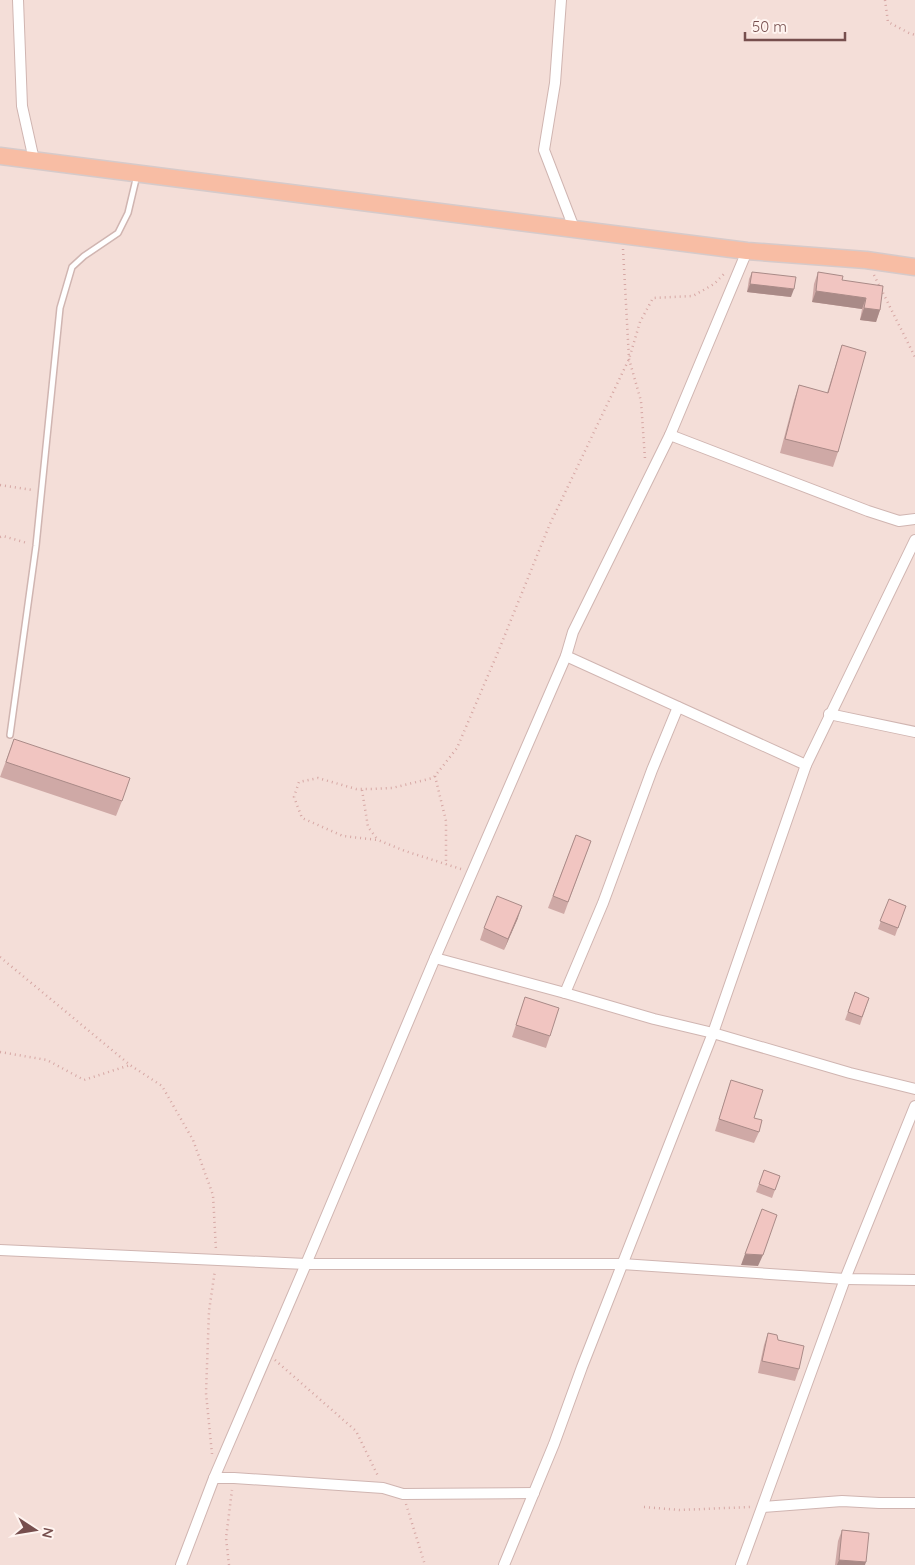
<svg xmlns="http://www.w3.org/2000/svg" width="915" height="1565" font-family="Quicksand,sans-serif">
  <rect width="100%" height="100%" fill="#fceee9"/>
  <rect fill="#f4ded8" x="0" y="0" width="915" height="1565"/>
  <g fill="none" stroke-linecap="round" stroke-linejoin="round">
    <g stroke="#d0b5b1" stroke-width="8">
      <polyline id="lane" points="10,735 36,546 60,308 72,267 84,256 118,233 128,213 137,175"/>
    </g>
    <g stroke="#d0b5b1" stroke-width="12">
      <g id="street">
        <polyline points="18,0 22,106 34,160"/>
        <polyline points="561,0 555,83 544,150 574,228"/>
        <polyline points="670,435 868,511 899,521 915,519"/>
        <polyline points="566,656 806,765"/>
        <polyline points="829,714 915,732"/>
        <polyline points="435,958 565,993 654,1019 713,1033 850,1073 915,1089"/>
        <polyline points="565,993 603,903 652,770 678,707"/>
        <polyline points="0,1250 306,1264 622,1264 845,1279 915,1280"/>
        <polyline points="214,1478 234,1478 383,1488 403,1494 534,1493"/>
        <polyline points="763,1507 842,1501 879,1503 915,1503"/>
        <polyline points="181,1565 214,1478 306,1264 435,958 566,656 573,632 670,435 747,251"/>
        <polyline points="504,1565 554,1444 582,1367 713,1033 806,765 915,540"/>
        <polyline points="741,1565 845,1279 915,1106"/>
      </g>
    </g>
    <g stroke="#d6caca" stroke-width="19">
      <polyline id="primary" points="0,156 747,251 866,260 915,267"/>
    </g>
    <g stroke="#d6a7a4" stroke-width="2.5" stroke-dasharray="1 4" stroke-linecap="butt">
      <polyline points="885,0 888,22 909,33 915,35"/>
      <polyline points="623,249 629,359 641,401 645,459"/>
      <polyline points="874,275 915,357"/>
      <polyline points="0,485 33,490"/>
      <polyline points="0,537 3,536 27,543"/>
      <polyline points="435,776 446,821 446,865"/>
      <polyline points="362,790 368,827 378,840"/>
      <polyline points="461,869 405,851 378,840 343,836 302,818 294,797 299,782 318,778 356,789 372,789 392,788 433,778 435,776 457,748 498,652 549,526 629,359 640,322 653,298 693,296 714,284 725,273"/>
      <polyline points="0,957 130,1065 162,1086 193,1140 213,1195 216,1250"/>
      <polyline points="0,1052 47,1060 84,1080 130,1065"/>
      <polyline points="275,1360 356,1431 379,1478"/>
      <polyline points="212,1454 206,1393 209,1311 215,1270"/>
      <polyline points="406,1504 425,1565"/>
      <polyline points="644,1507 680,1510 750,1507"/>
      <polyline points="229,1565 226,1538 232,1490"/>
    </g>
    <use href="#lane" stroke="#fff" stroke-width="5"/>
    <use href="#street" stroke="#fff" stroke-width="10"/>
    <use href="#primary" stroke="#f8bda4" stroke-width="16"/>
  </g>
  <g fill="#cfa9a6">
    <polygon points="752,272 791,297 747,292 749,279"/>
    <polygon points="818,272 842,280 880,310 876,322 860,320 862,309 812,302 814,284"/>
    <polygon points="842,345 838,452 833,467 780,453 794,400 799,385 827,393"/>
    <polygon points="14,739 122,801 116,816 0,777"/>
    <polygon points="576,835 591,841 564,914 548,908"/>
    <polygon points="889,899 906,906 895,936 878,929"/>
    <polygon points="518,918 504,950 480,940 484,928"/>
    <polygon points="855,992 869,998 860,1025 845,1020"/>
    <polygon points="525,997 550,1036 546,1048 512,1037"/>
    <polygon points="731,1080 754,1118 759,1132 754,1143 715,1131"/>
    <polygon points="764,1170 780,1176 772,1198 756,1192"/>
    <polygon points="768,1333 799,1369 795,1381 758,1373 764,1345"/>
    <polygon points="842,1530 865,1565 835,1565 838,1541"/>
  </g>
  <g fill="#a98a87">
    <polygon points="750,284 794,289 791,297 747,292"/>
    <polygon points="816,291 866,298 862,309 812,302"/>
    <polygon points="864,308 880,310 876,322 860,320"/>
    <polygon points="522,906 518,918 504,950 508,939"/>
    <polygon points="745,1254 763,1255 758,1266 741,1265"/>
    <polygon points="839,1560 866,1562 865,1565 837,1565"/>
  </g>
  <g fill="#f1c5c1" stroke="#a98a87">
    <polygon points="752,272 796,277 794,289 750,284"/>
    <polygon points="818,272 843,276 842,280 883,286 880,310 864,308 866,298 816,291"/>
    <polygon points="842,345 866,352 838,452 785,439 799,385 828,393"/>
    <polygon points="14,739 130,778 122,801 6,762"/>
    <polygon points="576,835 591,841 568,902 553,896"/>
    <polygon points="497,896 522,906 508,939 484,928"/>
    <polygon points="889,899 906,906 898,928 880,921"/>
    <polygon points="855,992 869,998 862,1017 848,1012"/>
    <polygon points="525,997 559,1008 550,1036 516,1025"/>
    <polygon points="731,1080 763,1090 754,1118 762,1120 759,1132 719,1119"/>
    <polygon points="764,1170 780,1176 775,1190 759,1184"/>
    <polygon points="762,1209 777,1215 763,1255 745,1254"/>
    <polygon points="768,1333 777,1335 778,1340 804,1346 799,1369 762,1361"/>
    <polygon points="842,1530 869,1533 866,1562 839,1560"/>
  </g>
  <g transform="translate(35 1530) rotate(102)" stroke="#fff4f0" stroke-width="4" paint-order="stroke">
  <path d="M0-4L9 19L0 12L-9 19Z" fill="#764e4d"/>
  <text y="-8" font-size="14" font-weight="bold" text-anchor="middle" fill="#764e4d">N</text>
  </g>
  <path d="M745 32v8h100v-8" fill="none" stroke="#764e4d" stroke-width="2.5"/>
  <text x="752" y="32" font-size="15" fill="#764e4d" stroke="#fff4f0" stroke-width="4" paint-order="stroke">50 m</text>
</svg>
